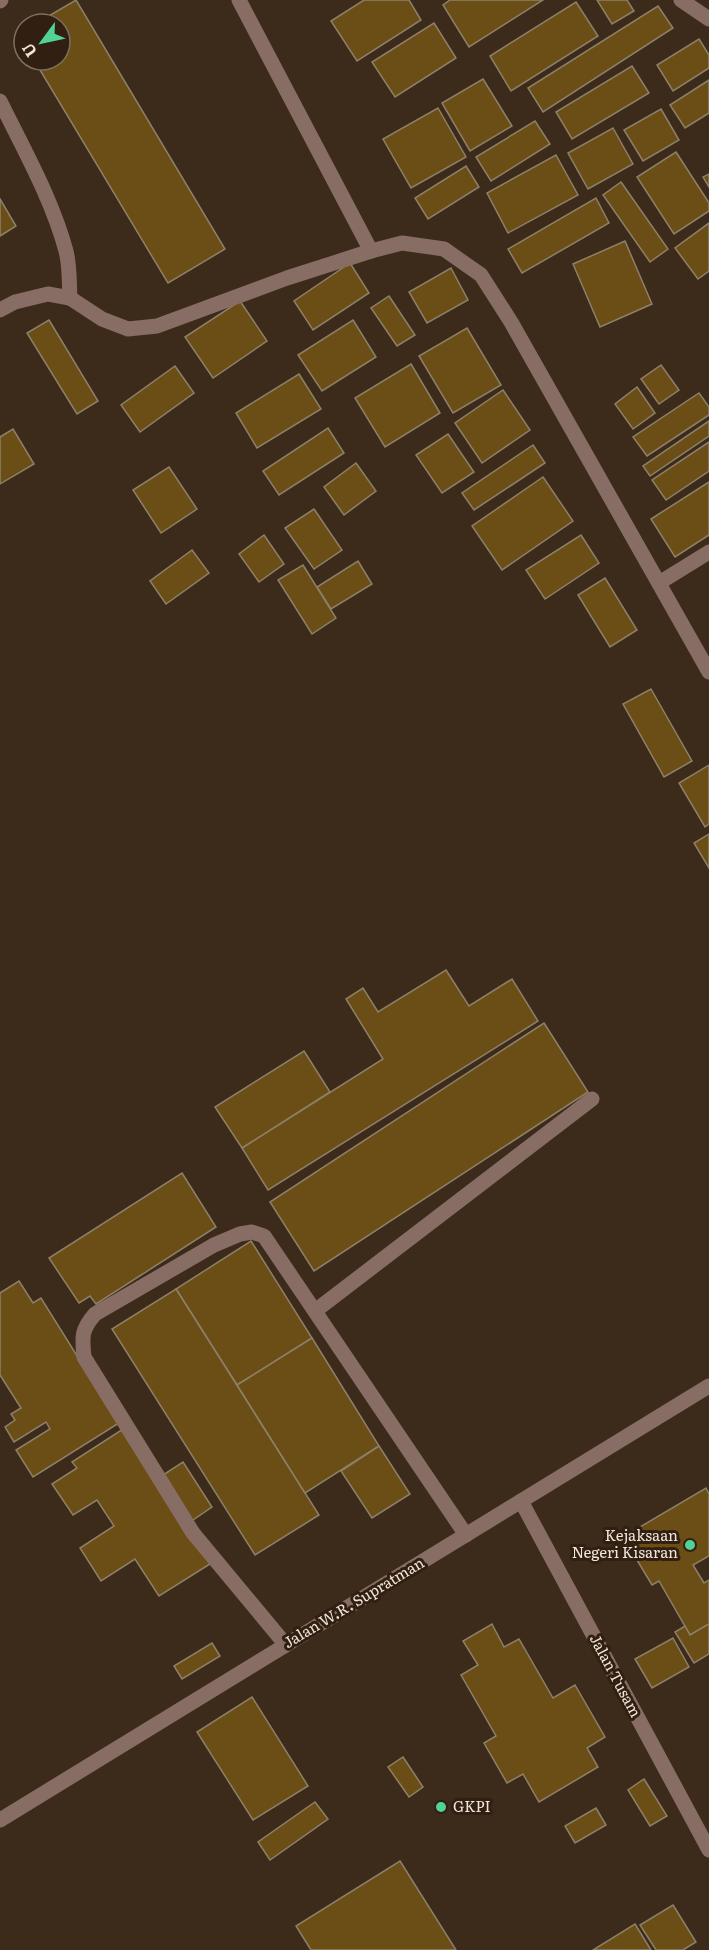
<svg xmlns="http://www.w3.org/2000/svg" width="709" height="1950" font-family="Literata,serif">
  <rect width="100%" height="100%" fill="#3c2a1b"/>
  <g fill="#6b4e15" stroke="#8d806a" stroke-width="1.5">
    <polygon points="76,0 225,249 168,283 34,60 60,60 60,24 35,24"/>
    <polygon points="364,0 409,0 421,20 357,61 331,21"/>
    <polygon points="450,0 543,0 469,47 443,5"/>
    <polygon points="597,0 627,0 634,11 612,24"/>
    <polygon points="576,2 598,36 511,91 490,56"/>
    <polygon points="658,6 673,28 543,112 528,88"/>
    <polygon points="434,23 456,58 395,97 372,62"/>
    <polygon points="24,31 24,43 18,34"/>
    <polygon points="699,39 709,55 709,68 673,91 657,65"/>
    <polygon points="632,66 649,93 572,139 556,112"/>
    <polygon points="483,79 512,126 470,151 442,103"/>
    <polygon points="709,80 709,113 685,128 670,105"/>
    <polygon points="438,108 466,157 411,188 383,139"/>
    <polygon points="661,109 679,140 643,161 624,130"/>
    <polygon points="535,121 550,144 491,181 476,157"/>
    <polygon points="613,128 633,164 588,189 568,153"/>
    <polygon points="676,152 709,203 709,211 674,234 637,177"/>
    <polygon points="556,155 578,195 508,233 487,193"/>
    <polygon points="466,166 479,187 428,219 415,198"/>
    <polygon points="709,174 709,187 703,177"/>
    <polygon points="621,182 668,249 650,262 603,195"/>
    <polygon points="596,198 609,223 522,273 508,249"/>
    <polygon points="0,199 16,226 0,236"/>
    <polygon points="709,223 709,271 698,279 675,248"/>
    <polygon points="625,241 652,304 600,327 573,264"/>
    <polygon points="350,263 369,293 313,330 294,301"/>
    <polygon points="451,268 468,300 427,323 409,292"/>
    <polygon points="389,296 415,335 397,346 371,308"/>
    <polygon points="240,301 267,341 213,378 185,337"/>
    <polygon points="49,320 98,401 77,414 27,333"/>
    <polygon points="353,320 376,357 322,391 298,355"/>
    <polygon points="467,328 501,385 453,413 419,356"/>
    <polygon points="411,364 440,413 385,447 355,398"/>
    <polygon points="661,365 679,390 659,404 641,379"/>
    <polygon points="175,366 194,393 140,432 121,405"/>
    <polygon points="299,374 321,409 257,448 236,413"/>
    <polygon points="637,387 655,413 633,429 615,404"/>
    <polygon points="503,390 530,430 482,463 455,423"/>
    <polygon points="699,393 709,407 709,415 647,456 633,437"/>
    <polygon points="709,421 709,436 650,476 643,466"/>
    <polygon points="328,428 344,453 279,495 263,471"/>
    <polygon points="13,429 34,464 0,484 0,437"/>
    <polygon points="448,434 474,472 442,493 416,455"/>
    <polygon points="709,442 709,471 666,500 652,480"/>
    <polygon points="533,445 545,463 474,510 462,493"/>
    <polygon points="356,463 376,491 344,515 324,487"/>
    <polygon points="169,467 197,509 161,533 133,490"/>
    <polygon points="543,477 573,521 502,570 472,526"/>
    <polygon points="709,482 709,535 675,557 651,519"/>
    <polygon points="314,509 342,550 314,569 285,528"/>
    <polygon points="264,535 284,564 259,582 239,554"/>
    <polygon points="581,535 599,563 545,599 526,570"/>
    <polygon points="192,550 209,573 166,604 150,581"/>
    <polygon points="358,561 372,584 331,609 317,587"/>
    <polygon points="303,565 336,618 312,634 278,580"/>
    <polygon points="605,578 637,630 610,647 578,595"/>
    <polygon points="651,689 692,761 664,777 623,704"/>
    <polygon points="709,765 709,824 705,827 679,783"/>
    <polygon points="709,834 709,868 694,843"/>
    <polygon points="446,970 469,1006 512,979 538,1021 268,1190 242,1148 383,1059 346,999 363,988 378,1012"/>
    <polygon points="544,1023 588,1092 314,1271 270,1202"/>
    <polygon points="304,1051 330,1092 242,1148 215,1107"/>
    <polygon points="182,1173 216,1227 96,1304 90,1296 79,1303 49,1258"/>
    <polygon points="251,1241 312,1338 237,1385 176,1289"/>
    <polygon points="19,1281 33,1303 41,1298 119,1423 33,1477 16,1450 50,1429 46,1422 14,1442 5,1427 15,1420 11,1414 21,1408 0,1375 0,1293"/>
    <polygon points="176,1289 319,1515 255,1555 112,1329"/>
    <polygon points="312,1338 379,1446 305,1493 237,1385"/>
    <polygon points="123,1429 210,1564 159,1596 135,1559 101,1581 80,1548 114,1526 97,1500 73,1515 52,1484 77,1468 72,1462"/>
    <polygon points="379,1446 410,1494 372,1518 341,1471"/>
    <polygon points="183,1462 212,1507 190,1522 160,1477"/>
    <polygon points="706,1488 709,1494 709,1556 693,1565 704,1583 709,1580 709,1624 690,1635 659,1581 652,1585 623,1537"/>
    <polygon points="492,1624 504,1647 519,1639 553,1698 575,1685 605,1737 587,1748 598,1767 539,1802 523,1774 507,1783 484,1743 496,1736 461,1675 478,1665 463,1641"/>
    <polygon points="709,1624 709,1654 694,1663 675,1632 685,1626 690,1635"/>
    <polygon points="673,1638 689,1667 652,1688 635,1659"/>
    <polygon points="212,1643 220,1656 182,1679 174,1666"/>
    <polygon points="252,1697 308,1786 253,1820 197,1732"/>
    <polygon points="403,1757 423,1787 409,1797 388,1767"/>
    <polygon points="644,1779 667,1816 650,1826 628,1790"/>
    <polygon points="315,1802 328,1819 270,1860 258,1842"/>
    <polygon points="596,1808 606,1825 575,1843 565,1826"/>
    <polygon points="400,1861 456,1950 311,1950 296,1926"/>
    <polygon points="673,1905 696,1942 683,1950 656,1950 640,1925"/>
    <polygon points="635,1924 651,1950 593,1950"/>
  </g>
  <g fill="none" stroke-linecap="round" stroke-linejoin="round">
    <g stroke="#876d63" stroke-width="15">
      <polyline points="239,0 371,251"/>
      <polyline points="681,0 709,19"/>
      <polyline points="0,1 1,0"/>
      <path d="M0,101C24,150 52,199 66,251C70,266 69,283 70,298"/>
      <polyline points="0,310 15,302 48,294 70,298 102,319 128,329 157,326 287,278 371,251 402,243 444,249 481,275 511,322 709,672"/>
      <polyline points="659,583 709,552"/>
      <polyline points="315,1311 592,1099"/>
      <polyline points="521,1501 709,1850"/>
      <path d="M286,1645L193,1533L84,1357C82,1337 81,1330 95,1314L214,1245L240,1234L252,1232L264,1236L466,1535"/>
      <polyline points="0,1820 709,1386"/>
    </g>
  </g>
  <g fill="#51d398" stroke="#312011" stroke-width="2">
    <circle cx="690" cy="1545" r="6"/>
    <circle cx="441" cy="1807" r="6"/>
  </g>
  <g text-anchor="middle" stroke-width="6" stroke-linejoin="round" paint-order="stroke">
    <g font-size="15" fill="#f0e5db" stroke="#312011" text-anchor="end">
      <text x="678" y="1541">Kejaksaan<tspan x="678" dy="17">Negeri Kisaran</tspan></text>
      <text x="453" y="1812" text-anchor="start">GKPI</text>
    </g>
    <g font-size="15" fill="#f0e5db" stroke="#312011">
      <text transform="translate(354 1603) rotate(-31)" y="5">Jalan W.R. Supratman</text>
      <text transform="translate(615 1676) rotate(62)" y="5">Jalan Tusam</text>
    </g>
  </g>
  <g transform="translate(42 42) rotate(237)"><circle r="28" fill="#312011" stroke="#7d6f62" stroke-width="1.5"/>
  <path d="M0-4.5L10 22L0 15L-10 22Z" fill="#51d398"/>
  <text y="-9" font-size="16" font-weight="bold" text-anchor="middle" fill="#f0e5db">U</text>
  </g>
</svg>
